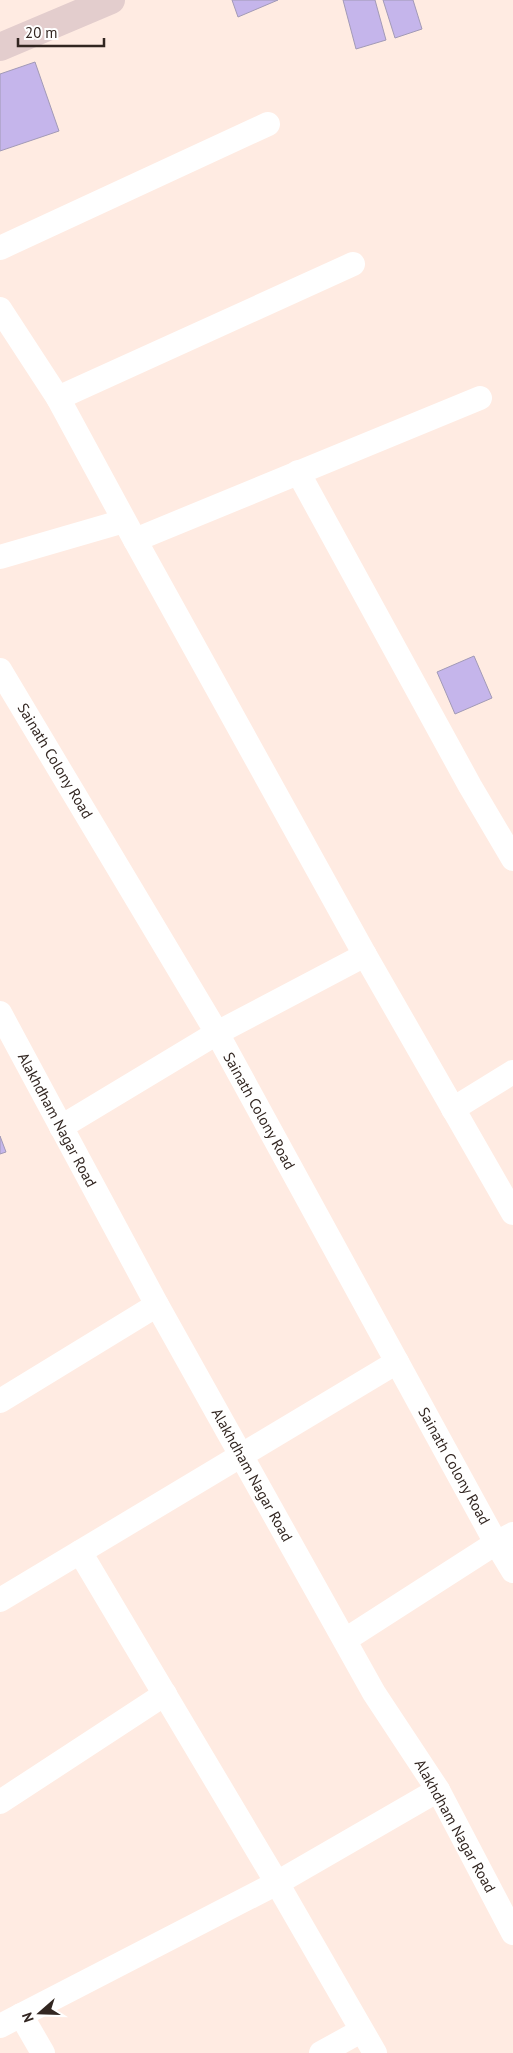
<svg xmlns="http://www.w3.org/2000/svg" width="513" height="2053" font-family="'PT Sans',sans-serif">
  <rect width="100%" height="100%" fill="#ffebe2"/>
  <g fill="#c5b5eb" stroke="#a29ab6">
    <polygon points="232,0 278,0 238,17"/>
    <polygon points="343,0 375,0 386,40 356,49"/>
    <polygon points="383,0 413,0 422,29 395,38"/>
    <polygon points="35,62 59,131 0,151 0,74"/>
    <polygon points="474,656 492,698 455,714 437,672"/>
    <polygon points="0,1136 6,1152 0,1154"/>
  </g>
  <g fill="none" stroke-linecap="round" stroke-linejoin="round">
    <g stroke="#fff" stroke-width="24">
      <polyline points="0,248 268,124"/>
      <polyline points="0,309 58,398 135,540 365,955 513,1213"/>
      <polyline points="58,398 353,264"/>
      <polyline points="298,472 470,786 513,859"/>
      <polyline points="135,540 480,398"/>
      <polyline points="0,557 124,521"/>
      <polyline points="0,670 217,1033 496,1543 513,1534"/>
      <polyline points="0,1013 157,1305 374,1693 438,1790 513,1933"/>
      <polyline points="453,1109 513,1072"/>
      <polyline points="61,1127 217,1033 365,955"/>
      <polyline points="0,1401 157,1305"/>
      <polyline points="80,1552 277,1883 375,2053"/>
      <polyline points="0,1600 397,1362"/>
      <polyline points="345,1640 496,1543 513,1571"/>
      <polyline points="0,1802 165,1694"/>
      <polyline points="21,2015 43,2053"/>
      <polyline points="0,2026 277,1883 438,1790"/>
      <polyline points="321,2053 361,2031"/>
    </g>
    <polyline stroke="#e3cdcd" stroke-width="28" points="0,47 111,0"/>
  </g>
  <g text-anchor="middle" stroke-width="4" stroke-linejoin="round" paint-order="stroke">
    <g font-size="15" fill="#322621" stroke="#fff">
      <text transform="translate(55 761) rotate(59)" y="5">Sainath Colony Road</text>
      <text transform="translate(259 1111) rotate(61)" y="5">Sainath Colony Road</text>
      <text transform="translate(57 1120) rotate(62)" y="5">Alakhdham Nagar Road</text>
      <text transform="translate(454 1466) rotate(61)" y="5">Sainath Colony Road</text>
      <text transform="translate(252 1475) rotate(61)" y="5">Alakhdham Nagar Road</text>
      <text transform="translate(455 1826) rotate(61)" y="5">Alakhdham Nagar Road</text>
    </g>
  </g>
  <g transform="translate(40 2013) rotate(250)" stroke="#ffffff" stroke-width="4" paint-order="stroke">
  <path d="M0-4L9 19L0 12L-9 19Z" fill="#322621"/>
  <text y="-8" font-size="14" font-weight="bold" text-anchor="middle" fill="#322621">N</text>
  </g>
  <path d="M18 38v8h86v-8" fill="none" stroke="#322621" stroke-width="2.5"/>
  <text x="25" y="38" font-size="15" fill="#322621" stroke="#ffffff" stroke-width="4" paint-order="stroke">20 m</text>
</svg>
